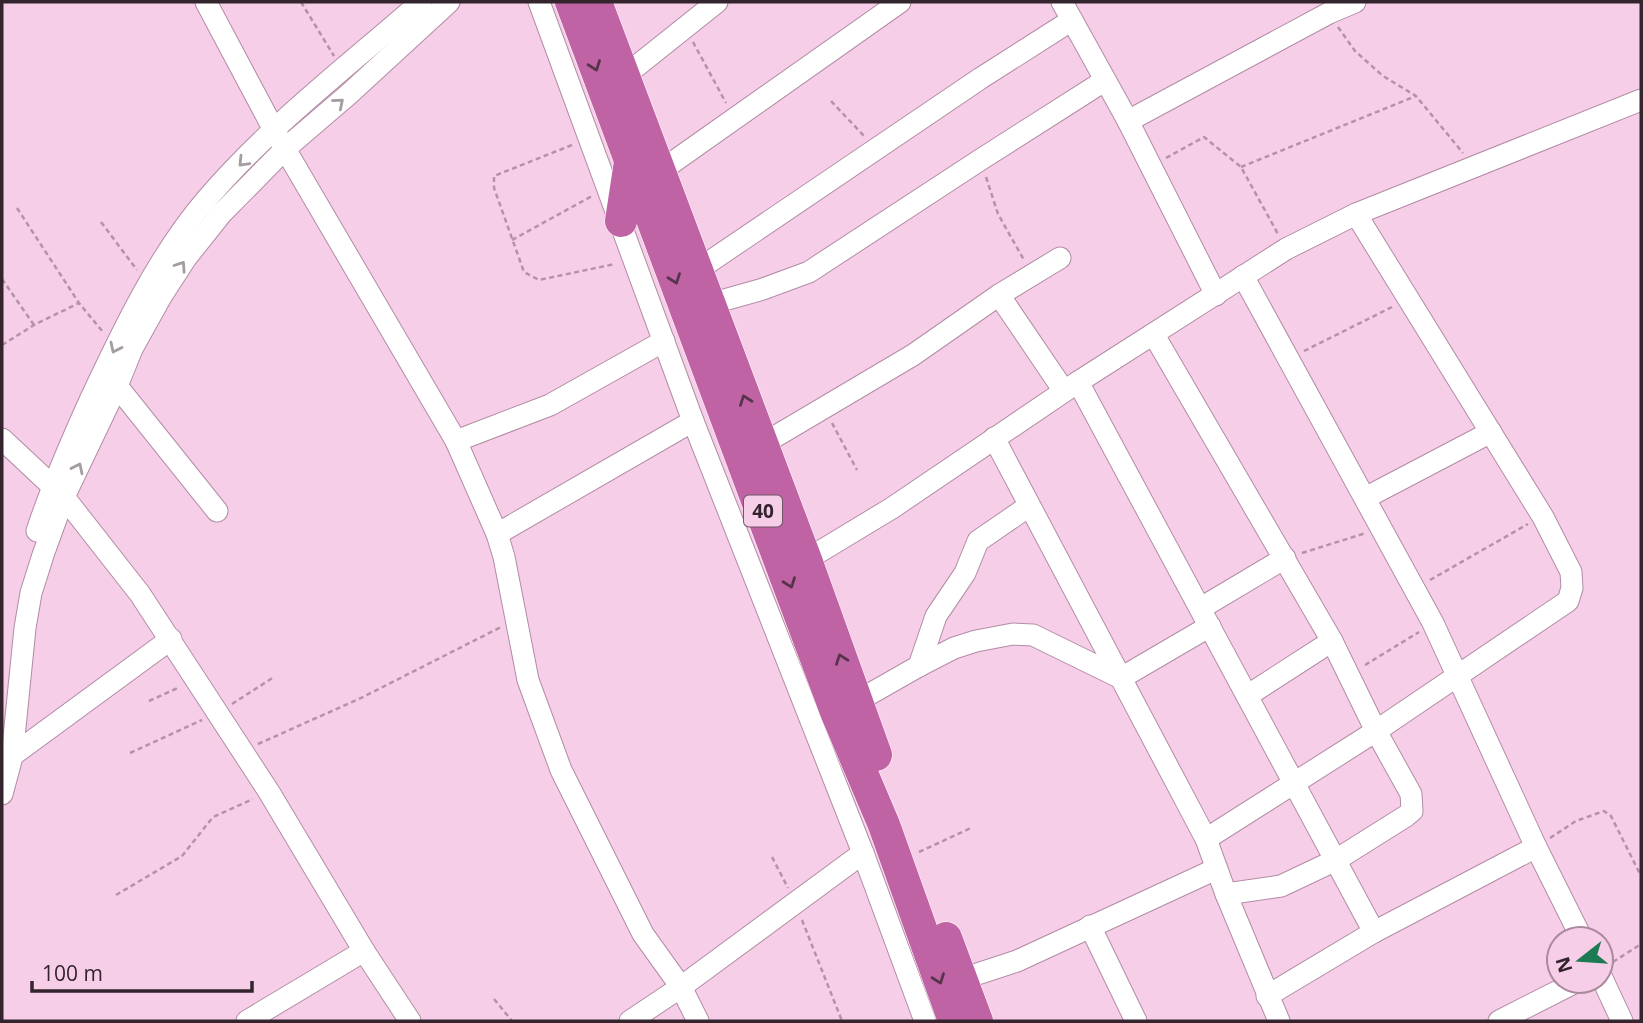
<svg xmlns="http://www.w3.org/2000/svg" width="1643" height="1023" font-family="'Open Sans',sans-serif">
  <rect width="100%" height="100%" fill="#f7cee8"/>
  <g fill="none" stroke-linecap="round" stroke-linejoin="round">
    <g stroke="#b28ca5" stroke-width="23">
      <g id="minor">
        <polyline points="206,2 274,130 456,441 497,534 504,557 528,680 561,770 643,934 681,987 698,1021"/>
        <polyline points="1062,2 1128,121 1216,295"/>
        <polyline points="623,77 717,2"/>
        <polyline points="1128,121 1329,13 1355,2"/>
        <polyline points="659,172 900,2"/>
        <polyline points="696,271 981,78 1072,20"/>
        <polyline points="1243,276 1433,623 1536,847 1582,939"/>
        <polyline points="999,295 1064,391"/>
        <polyline points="699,307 763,289 809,272 980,160 1104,81"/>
        <polyline points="1154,335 1332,641 1376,731 1411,794 1412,811 1406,816 1336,860 1281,886 1226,894"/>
        <polyline points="109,380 117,386 217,511"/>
        <polyline points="1078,382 1374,932"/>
        <polyline points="693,421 863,853"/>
        <polyline points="994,438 1206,839 1226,894 1279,1021"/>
        <polyline points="2,439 64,497 140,594 269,792 364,951 410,1021"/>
        <polyline points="456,441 550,405 664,341"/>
        <polyline points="761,445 913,355 999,295 1060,258"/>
        <polyline points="1367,497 1491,432"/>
        <path d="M37,531C52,485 71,442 91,398C122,332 158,256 206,200C269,126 348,66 421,2"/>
        <polyline points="497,534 693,421 539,2"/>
        <polyline points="806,560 892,508 1078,382 1286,249 1356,214 1641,100"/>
        <polyline points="1201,608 1285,558"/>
        <polyline points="919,666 936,616 965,573 978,541 1029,506"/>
        <polyline points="1247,696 1332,641"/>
        <polyline points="847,707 919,666 954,648 976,641 1013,634 1033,635 1121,678 1210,626"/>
        <polyline points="6,760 171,639"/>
        <polyline points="2,794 12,757 25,628 31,593 43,555 64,497 117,386 132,349 162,295 186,258 221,214 286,148 349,94 449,2"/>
        <polyline points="1206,839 1376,731 1568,601 1572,588 1571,572 1543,517 1356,214"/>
        <polyline points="1090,926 1136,1021"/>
        <polyline points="1601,976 1622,1021"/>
        <polyline points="962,979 1017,961 1216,869"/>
        <polyline points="1267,996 1374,932 1536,847"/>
        <polyline points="247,1021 364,951"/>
        <polyline points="630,1021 681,987 863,853 925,1021"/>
        <polyline points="1499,1021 1578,981"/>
      </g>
    </g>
    <g stroke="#fff" stroke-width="33">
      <g id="highway">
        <polyline points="571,2 836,712 884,825 954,1021"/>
        <polyline points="596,2 806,560 876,755"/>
        <polyline points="621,221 630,162"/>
        <polyline points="946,938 977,1021"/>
      </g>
    </g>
    <g stroke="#b393a7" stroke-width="2.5" stroke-dasharray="5 3.5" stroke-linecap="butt">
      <polyline points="301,2 334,56"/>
      <polyline points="1338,27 1355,51 1383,76 1416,96 1463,153"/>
      <polyline points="693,42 726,103"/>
      <polyline points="831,101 865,137"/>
      <polyline points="572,145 494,176 494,188 524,272 539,280 615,264"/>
      <polyline points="1166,158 1204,137 1241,167 1278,234"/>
      <polyline points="1241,167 1416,96"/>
      <polyline points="986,177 998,214 1024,260"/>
      <polyline points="17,208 79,303 103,332"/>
      <polyline points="101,222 137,270"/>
      <polyline points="512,240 592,196"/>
      <polyline points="2,279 34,325"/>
      <polyline points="2,345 34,325 79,303"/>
      <polyline points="1304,351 1392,307"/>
      <polyline points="832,423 857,470"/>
      <polyline points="1302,553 1366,533"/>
      <polyline points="1430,580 1528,524"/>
      <polyline points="1365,665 1419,632"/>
      <polyline points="149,701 180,687"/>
      <polyline points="232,704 274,677"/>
      <polyline points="258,744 361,698 501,627"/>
      <polyline points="130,753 202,720"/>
      <polyline points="1550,838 1576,821 1604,811 1611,816 1641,876"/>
      <polyline points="919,852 973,827"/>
      <polyline points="772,857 788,888"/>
      <polyline points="116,895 182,856 213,817 253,799"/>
      <polyline points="802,920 842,1021"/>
      <polyline points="1613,962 1641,944"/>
      <polyline points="494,999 512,1021"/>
    </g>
    <use href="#minor" stroke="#fff" stroke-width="21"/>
    <use href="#highway" stroke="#bf63a4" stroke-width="32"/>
  </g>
  <defs><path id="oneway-chevron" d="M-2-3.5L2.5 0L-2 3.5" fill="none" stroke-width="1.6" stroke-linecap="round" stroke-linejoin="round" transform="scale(1.75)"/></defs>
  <g stroke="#56344c">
    <use href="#oneway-chevron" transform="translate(595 66) rotate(70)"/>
    <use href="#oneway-chevron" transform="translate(675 279) rotate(70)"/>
    <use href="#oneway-chevron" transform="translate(745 400) rotate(-110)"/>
    <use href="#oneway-chevron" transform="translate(790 583) rotate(70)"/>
    <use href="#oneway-chevron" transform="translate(841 659) rotate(-110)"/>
    <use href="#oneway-chevron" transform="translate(939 979) rotate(70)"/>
  </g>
  <g stroke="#a39ca1">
    <use href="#oneway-chevron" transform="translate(339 103) rotate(-40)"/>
    <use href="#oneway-chevron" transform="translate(243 162) rotate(134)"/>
    <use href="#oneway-chevron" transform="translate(181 266) rotate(-56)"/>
    <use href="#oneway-chevron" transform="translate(115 348) rotate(116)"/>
    <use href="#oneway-chevron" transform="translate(78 468) rotate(-64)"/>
  </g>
  <g text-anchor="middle" stroke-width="7" stroke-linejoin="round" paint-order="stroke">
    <rect fill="#f7cee8" stroke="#6e5766" stroke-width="2" x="744" y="495.5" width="38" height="31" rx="5"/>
    <g font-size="19" font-weight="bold" fill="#33242e">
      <text x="763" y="518">40</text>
    </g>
  </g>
  <rect width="1643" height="1023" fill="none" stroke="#33242e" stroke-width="7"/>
  <g transform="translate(1580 960) rotate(253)"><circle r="33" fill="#f7cee8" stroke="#a98a9e" stroke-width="2"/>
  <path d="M0-5L12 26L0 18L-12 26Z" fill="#1c7b52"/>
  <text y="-10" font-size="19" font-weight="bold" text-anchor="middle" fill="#33242e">N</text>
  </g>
  <path d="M32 981v10h220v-10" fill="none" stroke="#33242e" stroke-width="3.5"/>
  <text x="42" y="981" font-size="21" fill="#33242e" stroke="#f7cee8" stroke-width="5" paint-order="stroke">100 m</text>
</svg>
